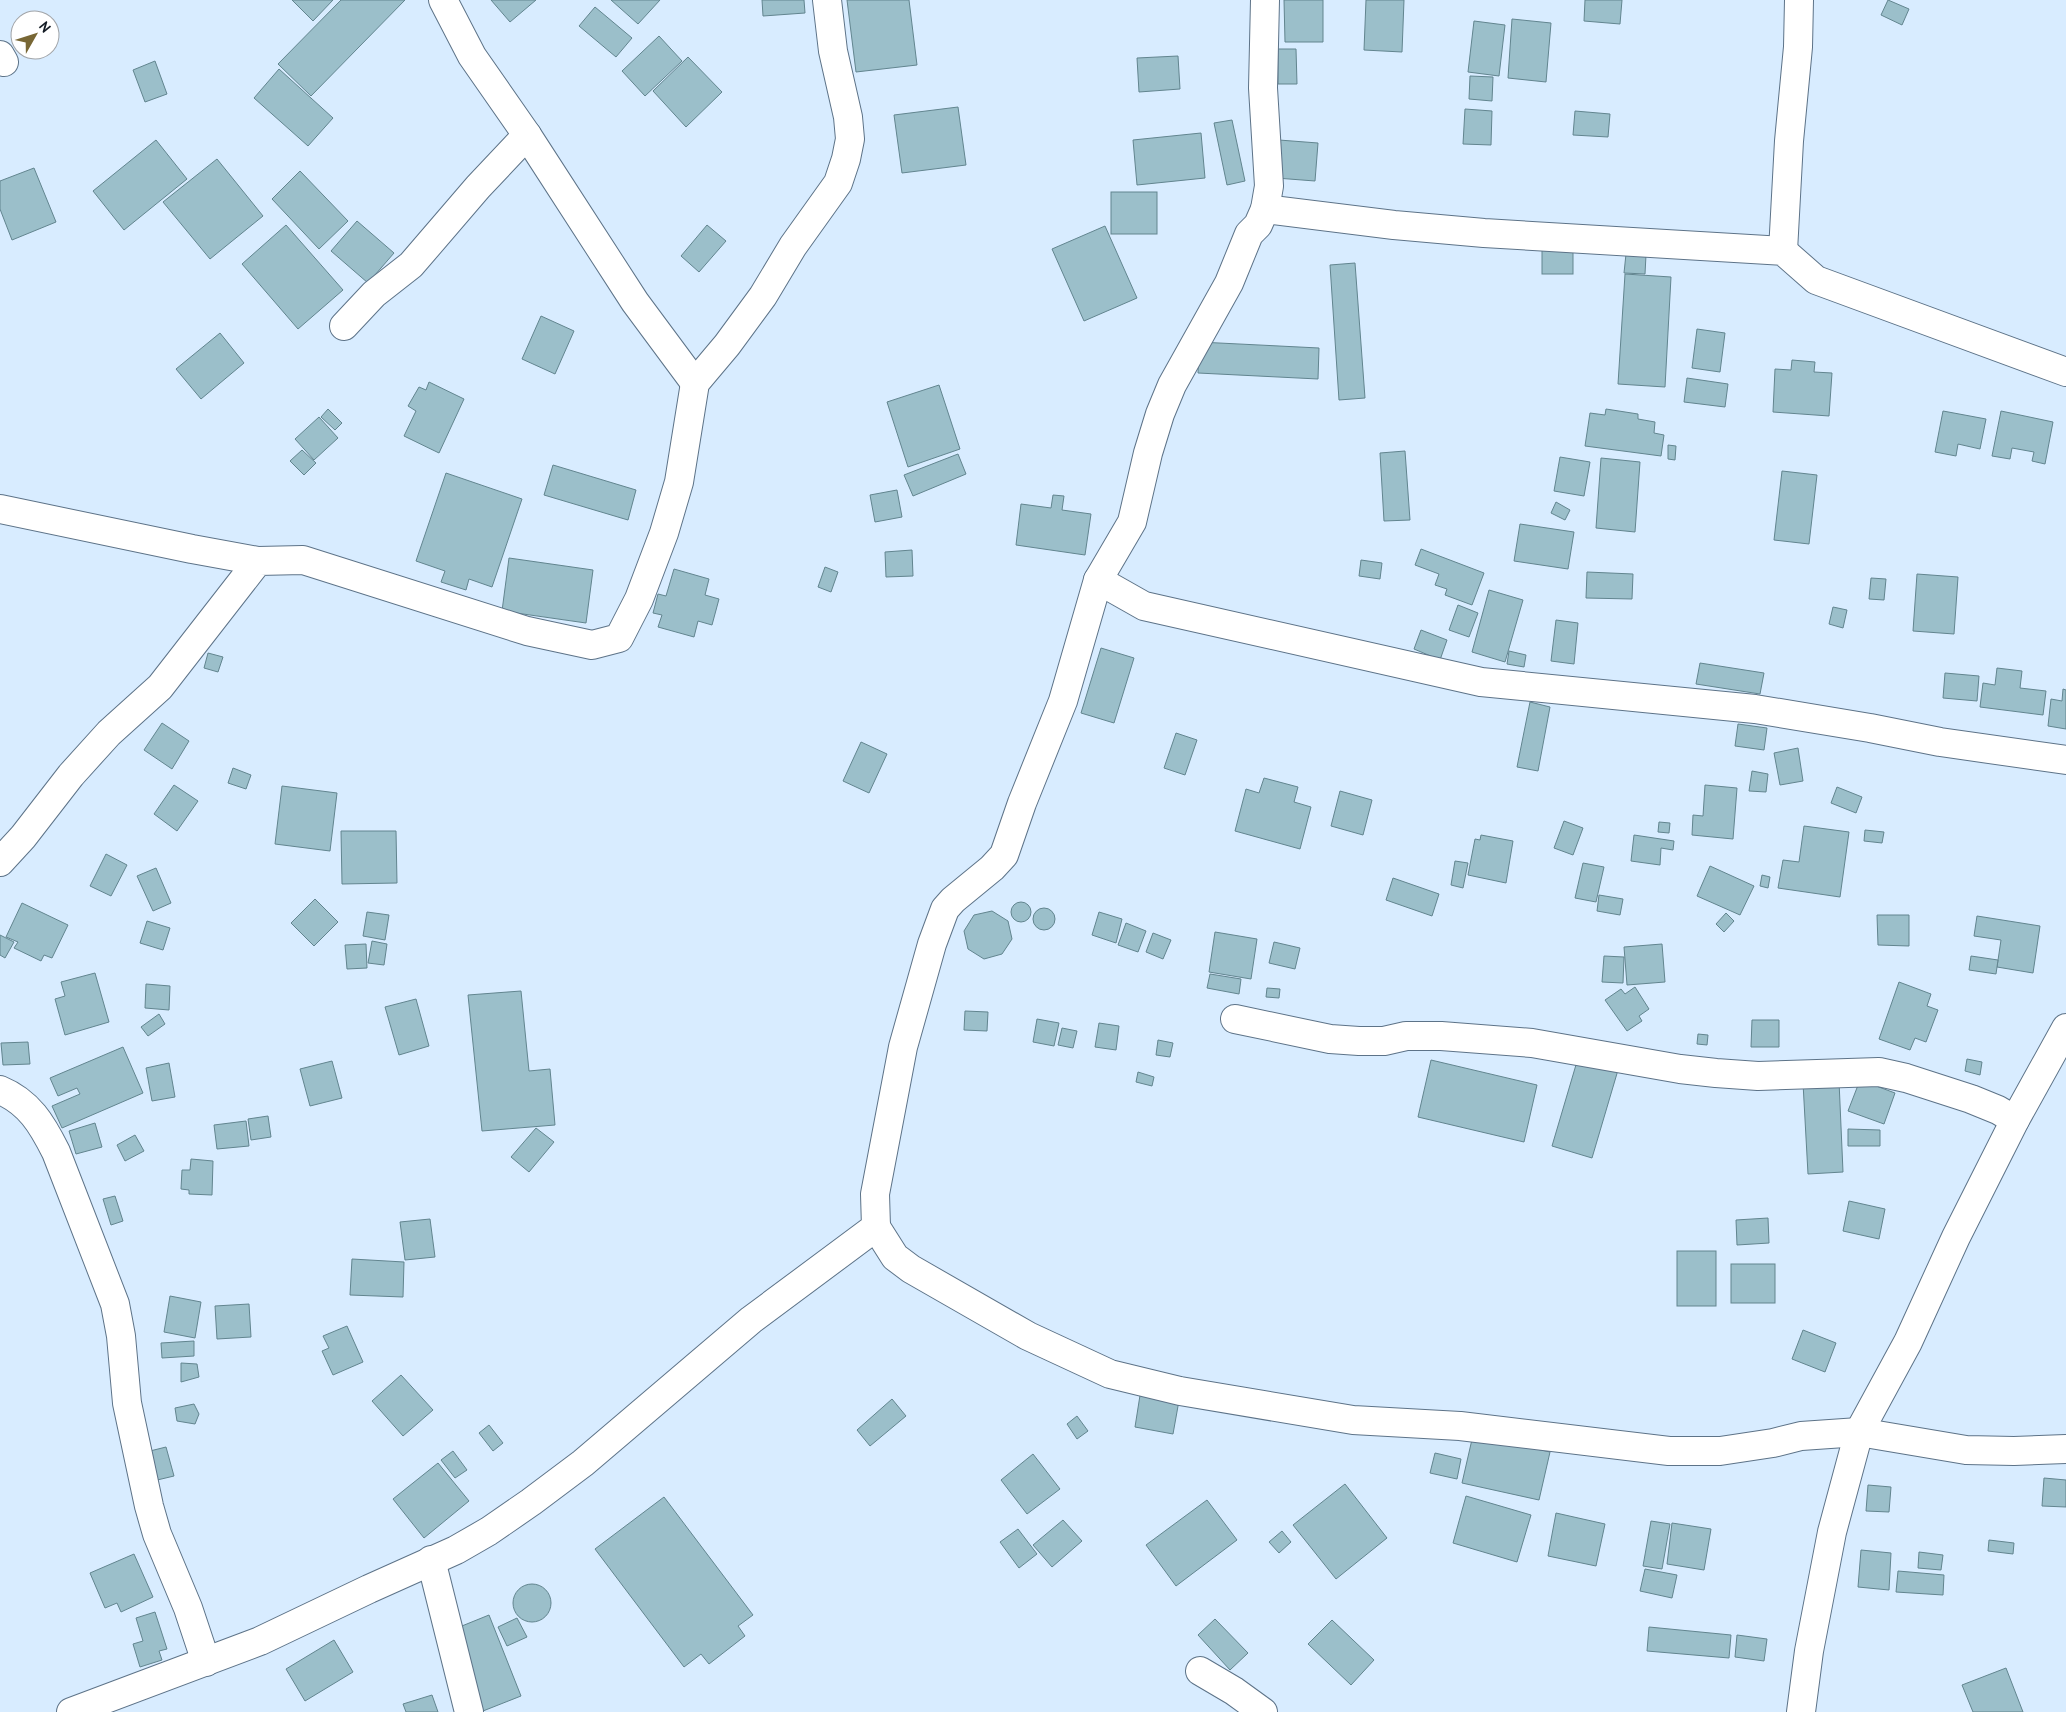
<svg xmlns="http://www.w3.org/2000/svg" width="2066" height="1712" font-family="'PT Sans',sans-serif">
  <rect width="100%" height="100%" fill="#d8ecff"/>
  <g fill="#9bbfca" stroke="#62858f">
    <polygon points="292,0 333,0 313,21"/>
    <polygon points="341,0 405,0 311,96 278,64"/>
    <polygon points="491,0 536,0 510,22"/>
    <polygon points="611,0 660,0 638,24"/>
    <polygon points="762,0 804,0 805,13 763,16"/>
    <polygon points="847,0 909,0 917,65 856,72"/>
    <polygon points="1284,0 1323,0 1323,42 1285,42"/>
    <polygon points="1366,0 1404,0 1402,52 1364,50"/>
    <polygon points="1585,0 1622,0 1620,24 1584,21"/>
    <polygon points="1888,0 1909,9 1902,25 1881,15"/>
    <polygon points="595,7 632,38 616,57 579,26"/>
    <polygon points="1512,19 1551,23 1546,82 1508,78"/>
    <polygon points="1474,21 1505,25 1499,76 1468,72"/>
    <polygon points="659,36 682,61 645,96 622,71"/>
    <polygon points="1278,49 1296,49 1297,84 1278,84"/>
    <polygon points="1178,56 1180,89 1139,92 1137,58"/>
    <polygon points="688,57 722,92 686,127 653,91"/>
    <polygon points="155,61 167,94 145,102 133,70"/>
    <polygon points="279,69 333,118 308,146 254,98"/>
    <polygon points="1470,76 1493,77 1492,101 1469,99"/>
    <polygon points="958,107 966,165 902,173 894,115"/>
    <polygon points="1465,109 1492,111 1491,145 1463,144"/>
    <polygon points="1575,111 1610,114 1608,137 1573,135"/>
    <polygon points="1232,120 1245,181 1227,185 1214,123"/>
    <polygon points="1201,133 1205,178 1137,185 1133,140"/>
    <polygon points="156,140 187,179 124,230 93,191"/>
    <polygon points="1279,140 1318,143 1315,181 1276,178"/>
    <polygon points="217,159 263,216 210,259 163,202"/>
    <polygon points="34,168 56,222 12,240 0,209 0,181"/>
    <polygon points="300,171 348,221 319,249 272,199"/>
    <rect x="1111" y="192" width="46" height="42"/>
    <polygon points="357,221 394,253 368,283 331,251"/>
    <polygon points="286,225 343,290 298,329 242,264"/>
    <polygon points="707,225 726,241 699,272 681,256"/>
    <polygon points="1105,226 1137,298 1084,321 1052,249"/>
    <rect x="1542" y="250" width="31" height="24"/>
    <polygon points="1626,254 1646,255 1645,274 1624,273"/>
    <polygon points="1355,263 1365,398 1339,400 1330,265"/>
    <polygon points="1625,274 1671,277 1665,387 1618,384"/>
    <polygon points="541,316 574,331 555,374 522,359"/>
    <polygon points="1697,329 1725,333 1720,372 1692,368"/>
    <polygon points="220,333 244,363 201,399 176,369"/>
    <polygon points="1199,342 1319,348 1318,379 1198,373"/>
    <polygon points="1792,360 1815,362 1814,372 1832,373 1829,416 1773,412 1775,369 1791,370"/>
    <polygon points="1687,378 1728,384 1725,407 1684,402"/>
    <polygon points="429,382 464,399 439,453 404,436 416,411 408,406 419,387 426,390"/>
    <polygon points="939,385 960,449 908,467 887,402"/>
    <polygon points="328,409 342,423 335,430 321,417"/>
    <polygon points="1606,409 1638,414 1638,419 1655,422 1654,433 1664,435 1661,456 1585,446 1590,413 1605,415"/>
    <polygon points="1943,411 1986,419 1980,449 1958,444 1956,456 1935,452"/>
    <polygon points="2001,411 2053,422 2045,464 2032,461 2034,452 2012,448 2010,459 1992,456"/>
    <polygon points="319,417 338,438 314,460 295,439"/>
    <polygon points="1668,445 1676,446 1675,460 1668,459"/>
    <polygon points="302,450 316,463 304,475 290,461"/>
    <polygon points="1405,451 1410,520 1384,521 1380,453"/>
    <polygon points="958,454 966,474 913,496 904,475"/>
    <polygon points="1560,457 1590,462 1584,496 1554,491"/>
    <polygon points="1601,458 1640,462 1635,532 1596,528"/>
    <polygon points="553,465 636,490 628,520 544,495"/>
    <polygon points="1782,471 1817,475 1809,544 1774,540"/>
    <polygon points="446,473 522,499 492,587 469,579 466,590 441,582 445,571 416,561"/>
    <polygon points="897,490 902,517 875,522 870,495"/>
    <polygon points="1053,495 1064,496 1062,510 1091,514 1085,555 1016,545 1021,504 1051,508"/>
    <polygon points="1556,502 1570,510 1565,520 1551,513"/>
    <polygon points="1520,524 1574,532 1568,569 1514,561"/>
    <polygon points="1421,549 1484,573 1472,605 1445,595 1447,589 1435,585 1439,574 1415,565"/>
    <polygon points="912,550 913,576 886,577 885,552"/>
    <polygon points="509,558 593,570 586,623 502,611"/>
    <polygon points="1361,560 1382,563 1380,579 1359,576"/>
    <polygon points="825,567 838,572 831,592 818,587"/>
    <polygon points="674,569 709,579 705,595 719,599 712,625 698,621 694,637 658,627 662,615 653,613 658,594 666,596"/>
    <polygon points="1587,572 1633,574 1632,599 1586,598"/>
    <polygon points="1917,574 1958,577 1954,634 1913,631"/>
    <polygon points="1871,578 1886,579 1884,600 1869,599"/>
    <polygon points="1489,590 1523,600 1505,662 1472,652"/>
    <polygon points="1458,605 1478,613 1469,637 1449,630"/>
    <polygon points="1833,607 1847,610 1843,628 1829,624"/>
    <polygon points="1556,620 1578,623 1574,664 1551,661"/>
    <polygon points="1421,630 1447,640 1440,660 1414,649"/>
    <polygon points="1101,648 1134,658 1114,723 1081,713"/>
    <polygon points="1509,651 1526,655 1524,667 1507,664"/>
    <polygon points="208,653 223,657 218,672 204,668"/>
    <polygon points="1700,663 1764,673 1760,694 1696,684"/>
    <polygon points="1997,668 2022,671 2020,688 2046,691 2043,715 1980,707 1983,683 1995,685"/>
    <polygon points="1945,673 1979,676 1977,701 1943,698"/>
    <polygon points="2063,689 2066,690 2066,729 2048,726 2051,699 2062,701"/>
    <polygon points="1530,702 1550,707 1538,771 1517,767"/>
    <polygon points="162,723 189,741 172,769 144,750"/>
    <polygon points="1738,724 1767,728 1764,750 1735,746"/>
    <polygon points="1176,733 1197,740 1185,775 1164,768"/>
    <polygon points="861,742 887,754 869,793 843,781"/>
    <polygon points="1798,748 1803,781 1780,785 1774,753"/>
    <polygon points="233,768 251,775 246,789 228,783"/>
    <polygon points="1752,771 1768,774 1766,792 1749,791"/>
    <polygon points="1264,778 1298,787 1294,802 1311,807 1300,849 1235,831 1246,789 1259,793"/>
    <polygon points="174,785 198,801 177,831 154,814"/>
    <polygon points="1705,785 1737,788 1733,839 1692,835 1693,815 1703,816"/>
    <polygon points="282,786 337,793 330,851 275,844"/>
    <polygon points="1837,787 1862,797 1856,813 1831,803"/>
    <polygon points="1340,791 1372,800 1363,835 1331,826"/>
    <polygon points="1564,821 1583,828 1573,855 1554,848"/>
    <polygon points="1659,822 1670,823 1669,833 1658,832"/>
    <polygon points="1804,826 1849,832 1840,897 1778,888 1783,860 1799,862"/>
    <polygon points="1865,830 1884,832 1882,843 1864,841"/>
    <polygon points="341,831 396,831 397,883 342,884"/>
    <polygon points="1481,835 1513,841 1506,883 1468,875 1475,839 1480,840"/>
    <polygon points="1634,835 1674,841 1673,850 1661,848 1660,865 1631,861"/>
    <polygon points="106,854 127,865 111,896 90,886"/>
    <polygon points="1455,861 1468,863 1463,888 1451,885"/>
    <polygon points="1583,863 1604,867 1596,902 1575,898"/>
    <polygon points="1710,866 1754,886 1740,915 1697,896"/>
    <polygon points="156,868 171,903 153,911 137,876"/>
    <polygon points="1762,875 1770,877 1768,888 1760,886"/>
    <polygon points="1393,878 1439,894 1432,916 1386,900"/>
    <polygon points="1599,895 1623,899 1620,915 1597,911"/>
    <polygon points="315,899 338,922 314,946 291,923"/>
    <circle cx="1021" cy="912" r="10"/>
    <polygon points="22,903 68,925 52,958 44,955 41,961 14,948 18,942 6,937"/>
    <circle cx="1044" cy="919" r="11"/>
    <polygon points="992,911 1008,921 1012,939 1002,954 984,959 968,949 964,931 974,915"/>
    <polygon points="367,912 389,915 385,940 363,936"/>
    <polygon points="1099,912 1122,919 1116,943 1092,935"/>
    <polygon points="1726,913 1734,921 1724,932 1716,924"/>
    <polygon points="1877,915 1909,915 1909,946 1878,945"/>
    <polygon points="1977,916 2040,926 2033,973 1997,967 2001,940 1974,936"/>
    <polygon points="147,921 170,928 163,950 140,943"/>
    <polygon points="1126,923 1146,931 1138,952 1118,945"/>
    <polygon points="1215,932 1257,939 1251,979 1209,972"/>
    <polygon points="1153,933 1171,940 1163,959 1146,952"/>
    <polygon points="0,935 14,942 5,958 0,955"/>
    <polygon points="372,941 387,944 384,965 368,963"/>
    <polygon points="1274,942 1300,948 1295,969 1269,963"/>
    <polygon points="366,944 367,968 347,969 345,945"/>
    <polygon points="1662,944 1665,982 1627,985 1624,947"/>
    <polygon points="1604,956 1624,957 1623,983 1602,982"/>
    <polygon points="1971,956 1998,960 1996,974 1969,970"/>
    <polygon points="95,973 109,1022 65,1035 55,999 65,996 61,982"/>
    <polygon points="1210,974 1241,979 1239,994 1207,988"/>
    <polygon points="1899,982 1931,994 1927,1006 1938,1010 1926,1042 1915,1038 1910,1050 1879,1039"/>
    <polygon points="146,984 170,986 169,1010 145,1008"/>
    <polygon points="1635,987 1649,1009 1639,1016 1642,1021 1627,1031 1605,1000 1621,989 1625,994"/>
    <polygon points="1267,988 1280,989 1279,998 1266,997"/>
    <polygon points="521,991 529,1071 550,1069 555,1125 482,1131 468,995"/>
    <polygon points="416,999 429,1046 399,1055 385,1007"/>
    <polygon points="965,1011 988,1012 987,1031 964,1030"/>
    <polygon points="159,1014 165,1024 148,1036 141,1027"/>
    <polygon points="1037,1019 1059,1023 1054,1046 1033,1042"/>
    <polygon points="1752,1020 1779,1020 1779,1047 1751,1047"/>
    <polygon points="1099,1023 1119,1026 1116,1050 1095,1047"/>
    <polygon points="1062,1028 1077,1031 1073,1048 1058,1045"/>
    <polygon points="1698,1034 1708,1035 1707,1045 1697,1044"/>
    <polygon points="1158,1040 1173,1043 1170,1057 1156,1055"/>
    <polygon points="28,1042 30,1064 3,1065 1,1043"/>
    <polygon points="123,1047 143,1093 62,1128 52,1106 80,1094 77,1088 58,1096 50,1078"/>
    <polygon points="1578,1058 1618,1070 1592,1158 1552,1146"/>
    <polygon points="1967,1059 1982,1062 1980,1075 1965,1071"/>
    <polygon points="1431,1060 1537,1085 1524,1142 1418,1117"/>
    <polygon points="332,1061 342,1098 310,1106 300,1069"/>
    <polygon points="169,1063 175,1097 152,1101 146,1068"/>
    <polygon points="1138,1072 1154,1077 1152,1086 1136,1082"/>
    <polygon points="1860,1080 1895,1093 1884,1124 1848,1111"/>
    <polygon points="1839,1081 1843,1172 1808,1174 1803,1083"/>
    <polygon points="268,1116 271,1137 251,1140 248,1119"/>
    <polygon points="246,1121 249,1146 217,1149 214,1125"/>
    <polygon points="95,1123 102,1147 76,1154 69,1131"/>
    <polygon points="536,1128 554,1142 529,1172 511,1157"/>
    <polygon points="1848,1129 1880,1130 1880,1146 1848,1146"/>
    <polygon points="135,1135 144,1151 125,1161 117,1145"/>
    <polygon points="191,1159 213,1161 212,1195 189,1194 189,1190 181,1189 182,1170 190,1170"/>
    <polygon points="115,1196 123,1221 111,1225 103,1199"/>
    <polygon points="1849,1201 1885,1209 1879,1239 1843,1231"/>
    <polygon points="1768,1218 1769,1243 1737,1245 1736,1220"/>
    <polygon points="430,1219 435,1257 405,1260 400,1222"/>
    <rect x="1677" y="1251" width="39" height="55"/>
    <polygon points="352,1259 404,1262 403,1297 350,1295"/>
    <rect x="1731" y="1264" width="44" height="39"/>
    <polygon points="170,1296 201,1302 195,1338 164,1332"/>
    <polygon points="249,1304 251,1337 217,1339 215,1306"/>
    <polygon points="347,1326 363,1362 333,1375 322,1351 329,1348 323,1336"/>
    <polygon points="1803,1330 1836,1343 1825,1372 1792,1359"/>
    <polygon points="194,1341 194,1356 162,1358 161,1343"/>
    <polygon points="181,1363 197,1364 199,1377 181,1382"/>
    <polygon points="401,1375 433,1410 403,1436 372,1401"/>
    <polygon points="1141,1389 1180,1395 1173,1434 1135,1427"/>
    <polygon points="892,1399 906,1416 870,1446 857,1430"/>
    <polygon points="194,1404 199,1414 195,1424 177,1421 175,1408"/>
    <polygon points="1077,1416 1088,1431 1077,1439 1067,1424"/>
    <polygon points="489,1425 503,1443 493,1451 479,1433"/>
    <polygon points="1473,1435 1550,1452 1539,1500 1462,1483"/>
    <polygon points="166,1447 174,1476 153,1481 146,1452"/>
    <polygon points="453,1451 467,1470 455,1478 441,1460"/>
    <polygon points="1435,1453 1461,1459 1457,1479 1430,1473"/>
    <polygon points="1033,1454 1060,1489 1027,1514 1001,1480"/>
    <polygon points="438,1463 469,1501 424,1538 393,1499"/>
    <polygon points="2044,1478 2066,1480 2066,1507 2042,1506"/>
    <polygon points="1345,1484 1387,1538 1336,1579 1293,1525"/>
    <polygon points="1868,1485 1891,1487 1889,1512 1866,1511"/>
    <polygon points="1466,1496 1531,1515 1517,1562 1453,1543"/>
    <polygon points="664,1497 753,1615 738,1626 745,1636 709,1664 701,1654 684,1667 595,1549"/>
    <polygon points="1207,1500 1237,1540 1176,1586 1146,1545"/>
    <polygon points="1556,1513 1605,1524 1596,1566 1548,1556"/>
    <polygon points="1063,1520 1082,1541 1052,1567 1033,1545"/>
    <polygon points="1651,1521 1670,1524 1662,1569 1643,1566"/>
    <polygon points="1672,1523 1711,1529 1704,1570 1667,1564"/>
    <polygon points="1018,1529 1037,1554 1019,1568 1000,1542"/>
    <polygon points="1282,1531 1291,1542 1279,1553 1269,1542"/>
    <polygon points="1989,1540 2014,1543 2013,1554 1988,1551"/>
    <polygon points="1861,1550 1891,1553 1889,1590 1858,1587"/>
    <polygon points="1919,1552 1943,1555 1941,1570 1918,1568"/>
    <polygon points="134,1554 153,1597 121,1612 117,1603 105,1608 90,1573"/>
    <polygon points="1645,1569 1677,1575 1672,1598 1640,1591"/>
    <polygon points="1898,1571 1944,1575 1943,1595 1896,1592"/>
    <circle cx="532" cy="1603" r="19"/>
    <polygon points="155,1612 167,1649 159,1651 162,1660 140,1667 133,1644 143,1641 136,1618"/>
    <polygon points="489,1615 521,1696 483,1711 452,1630"/>
    <polygon points="517,1618 527,1637 507,1646 498,1627"/>
    <polygon points="1215,1619 1248,1653 1230,1670 1198,1635"/>
    <polygon points="1332,1620 1374,1660 1351,1685 1308,1644"/>
    <polygon points="1649,1627 1731,1635 1729,1658 1647,1651"/>
    <polygon points="1737,1635 1767,1639 1764,1661 1735,1657"/>
    <polygon points="334,1640 353,1672 305,1701 286,1669"/>
    <polygon points="2006,1668 2023,1712 1973,1712 1962,1685"/>
    <polygon points="432,1695 438,1712 406,1712 403,1704"/>
  </g>
  <g fill="none" stroke-linecap="round" stroke-linejoin="round">
    <g stroke="#5d7388" stroke-width="30">
      <g id="minor">
        <polyline points="443,0 472,56 527,135 635,302 695,383"/>
        <polyline points="0,55 4,62"/>
        <polyline points="1265,209 1394,225 1484,233 1783,251 1816,280 2066,372"/>
        <polyline points="1783,251 1789,141 1798,47 1799,0"/>
        <polyline points="344,326 374,294 411,265 478,187 527,135"/>
        <polyline points="0,509 192,549 258,561"/>
        <polyline points="1098,580 1144,606 1481,682 1755,709 1870,728 1940,742 2066,760"/>
        <polyline points="0,862 23,837 71,775 109,733 160,687 258,561 303,560 527,631 592,645 619,638 639,599 664,533 679,482 695,383 727,345 763,296 793,246 838,183 846,159 850,139 848,117 833,51 827,0"/>
        <polyline points="1235,1019 1330,1039 1359,1041 1384,1041 1406,1036 1441,1036 1532,1043 1680,1069 1716,1073 1758,1076 1879,1072 1906,1078 1971,1099 1998,1110 2015,1120"/>
        <path d="M0,1090C29,1102 42,1124 56,1152L115,1304L121,1336L127,1403L149,1506L157,1534L188,1608L206,1662"/>
        <polyline points="876,1227 895,1257 911,1269 1028,1336 1110,1374 1180,1391 1353,1420 1460,1426 1669,1451 1720,1451 1773,1443 1801,1436 1859,1432 1966,1450 2014,1451 2066,1449"/>
        <polyline points="431,1560 469,1712"/>
        <polyline points="1200,1671 1234,1691 1263,1712"/>
        <polyline points="71,1712 260,1641 369,1589 456,1550 489,1531 531,1502 583,1463 751,1320 876,1227 875,1194 903,1047 932,944 945,909 953,900 992,868 1004,855 1022,803 1063,701 1098,580 1132,522 1148,453 1160,414 1172,385 1229,283 1249,234 1258,225 1265,209 1269,186 1263,88 1265,0"/>
        <polyline points="1801,1712 1809,1651 1832,1532 1859,1432 1908,1342 1956,1237 2015,1120 2066,1028"/>
      </g>
    </g>
    <use href="#minor" stroke="#fff" stroke-width="28"/>
  </g>
  <g transform="translate(35 35) rotate(51)"><circle r="24" fill="#ffffff" stroke="#a1a4a8"/>
  <path d="M0-4L9 19L0 12L-9 19Z" fill="#786735"/>
  <text y="-8" font-size="14" font-weight="bold" text-anchor="middle" fill="#141c25">N</text>
  </g>
</svg>
